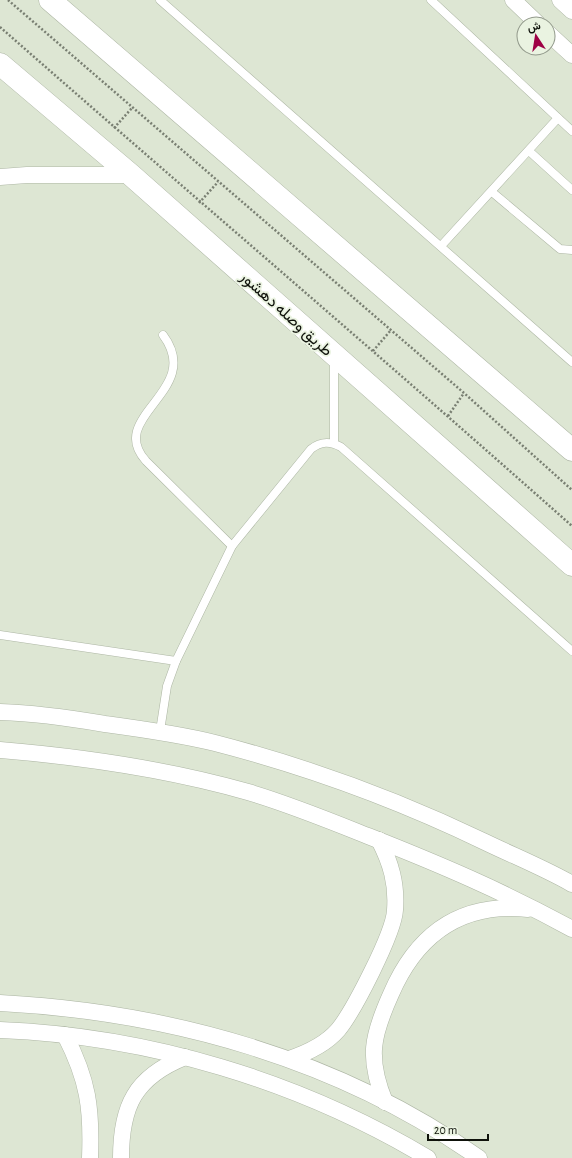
<svg xmlns="http://www.w3.org/2000/svg" width="572" height="1158" font-family="'Alegreya Sans',Vazirmatn,sans-serif">
  <rect width="100%" height="100%" fill="#dde6d3"/>
  <g fill="none" stroke-linecap="round" stroke-linejoin="round">
    <g stroke="#adb6a4" stroke-width="9">
      <g id="lane">
        <polyline points="160,0 572,362"/>
        <polyline points="431,0 572,131"/>
        <polyline points="529,151 572,190"/>
        <polyline points="492,192 560,249 572,250"/>
        <polyline points="441,246 558,118"/>
        <path d="M163,335C205,391 105,416 146,461L232,546"/>
        <polyline points="334,443 334,359"/>
        <path d="M0,635L176,661L232,546L311,449C321,441 330,441 341,447L572,651"/>
        <polyline points="160,731 167,686 176,661"/>
      </g>
    </g>
    <g stroke="#adb6a4" stroke-width="17">
      <g id="street">
        <polyline points="513,0 538,24"/>
        <polyline points="560,0 572,11"/>
        <polyline points="548,33 572,55"/>
        <polyline points="0,177 27,175 131,175"/>
        <path d="M0,712C35,713 70,718 105,724C142,729 179,734 215,743C308,767 398,800 485,842C514,856 544,868 572,884"/>
        <path d="M0,750C84,757 167,769 248,792C289,804 328,820 368,836C439,864 505,892 572,929"/>
        <path d="M0,1003C170,1012 339,1059 479,1158"/>
        <path d="M0,1030C150,1036 299,1081 428,1158"/>
        <path d="M65,1035C88,1080 92,1108 90,1158"/>
        <path d="M289,1059C307,1053 325,1045 338,1030C353,1012 394,933 395,910C397,884 391,863 379,840"/>
        <path d="M385,1102C367,1058 372,1036 391,994C417,934 461,902 528,909"/>
        <path d="M121,1158C121,1106 135,1077 185,1057"/>
      </g>
    </g>
    <g stroke="#adb6a4" stroke-width="23">
      <g id="primary">
        <polyline points="50,0 572,450"/>
        <polyline points="0,64 131,175 572,565"/>
      </g>
    </g>
    <g stroke="#797f72" stroke-width="2.5" stroke-dasharray="2 2" stroke-linecap="butt">
      <polyline points="8,0 464,393 572,490"/>
      <path d="M0,27C190,194 383,358 572,526"/>
      <polyline points="114,128 132,108"/>
      <polyline points="199,203 218,182"/>
      <polyline points="373,351 391,330"/>
      <polyline points="448,416 464,393"/>
    </g>
    <use href="#lane" stroke="#fff" stroke-width="8"/>
    <use href="#street" stroke="#fff" stroke-width="16"/>
    <use href="#primary" stroke="#fff" stroke-width="22"/>
  </g>
  <g text-anchor="middle" stroke-width="3.5" stroke-linejoin="round" paint-order="stroke">
    <g font-size="16" fill="#0f120b" stroke="#eaf3e1">
      <text transform="translate(287 313) rotate(42)" y="6">طريق وصله دهشور</text>
    </g>
  </g>
  <g transform="translate(536 36) rotate(348)"><circle r="19" fill="#eaf3e1" stroke="#92998b"/>
  <path d="M0-3L7 15L0 10L-7 15Z" fill="#9e0145"/>
  <text y="-6" font-size="11" font-weight="bold" text-anchor="middle" fill="#0f120b">ش</text>
  </g>
  <path d="M428 1134v6h60v-6" fill="none" stroke="#0f120b" stroke-width="2"/>
  <text x="434" y="1134" font-size="12" fill="#0f120b" stroke="#eaf3e1" stroke-width="3" paint-order="stroke">20 m</text>
</svg>
